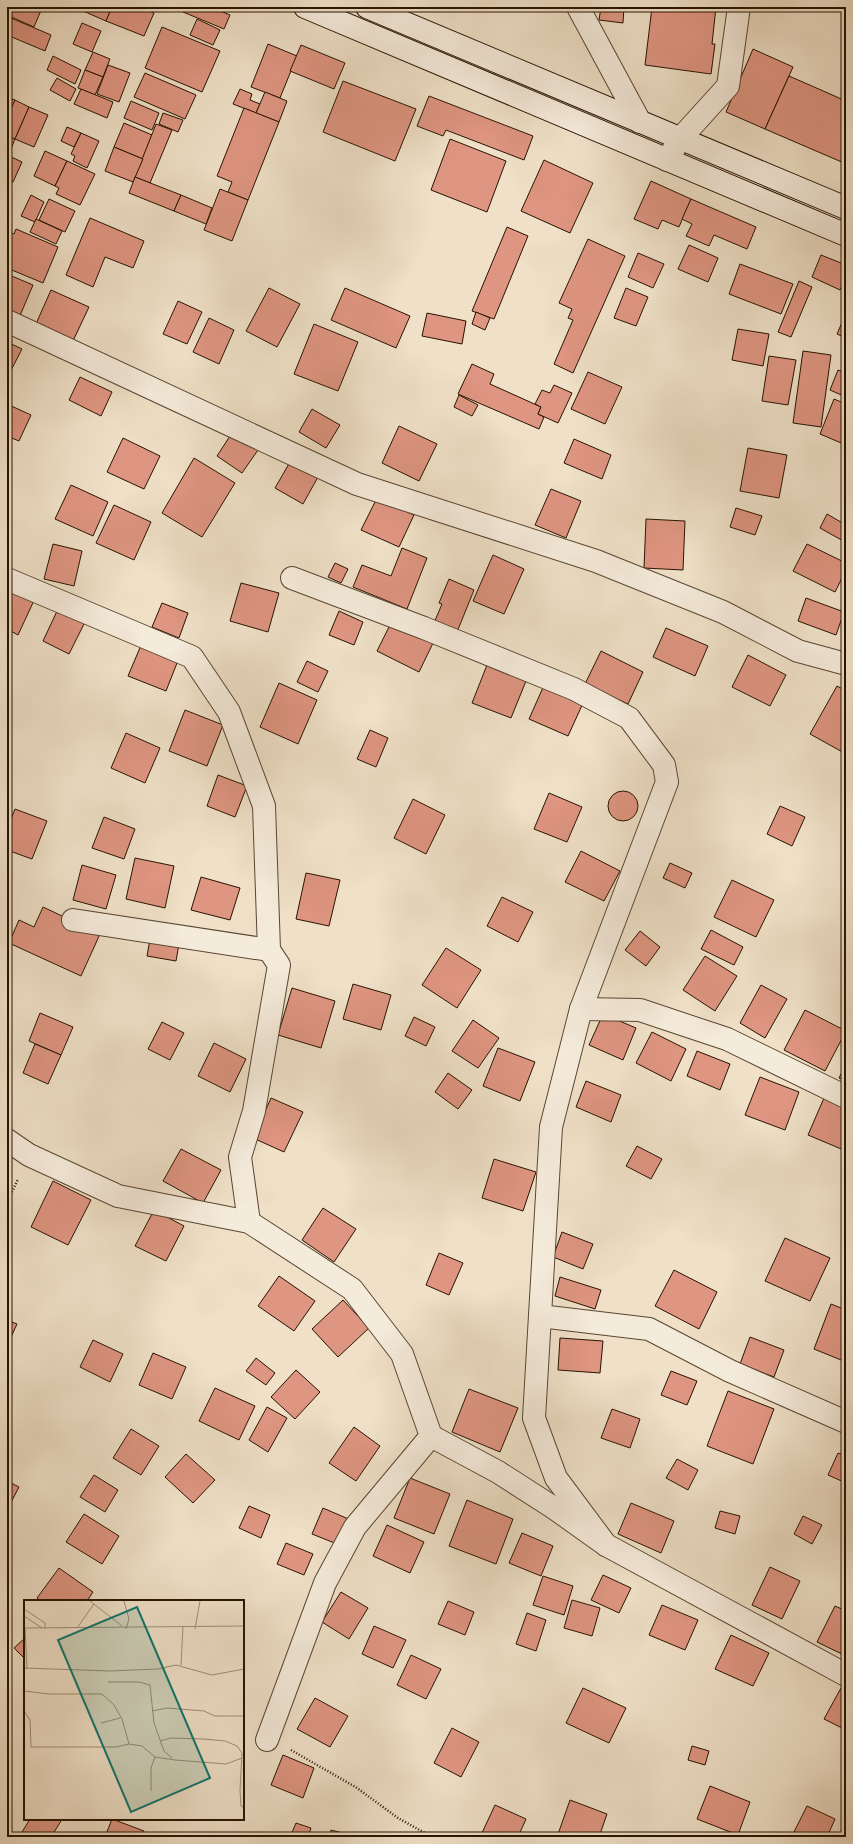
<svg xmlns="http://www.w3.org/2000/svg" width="853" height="1844" font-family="'IM FELL English',serif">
  <rect width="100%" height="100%" fill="#efe0c7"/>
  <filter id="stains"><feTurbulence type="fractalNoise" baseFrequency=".005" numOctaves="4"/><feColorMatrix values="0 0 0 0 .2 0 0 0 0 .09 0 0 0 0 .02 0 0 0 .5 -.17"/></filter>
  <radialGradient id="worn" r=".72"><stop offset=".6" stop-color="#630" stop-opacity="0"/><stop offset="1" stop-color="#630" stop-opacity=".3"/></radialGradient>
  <g fill="#de9581" stroke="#281300">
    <polygon points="13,7 41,7 42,8 34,27 9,16"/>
    <polygon points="74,7 112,7 106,21"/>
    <polygon points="112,7 139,7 154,13 144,36 106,21"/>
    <polygon points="171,7 211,7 230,15 224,29"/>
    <polygon points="601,7 624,7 623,23 599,20"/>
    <polygon points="652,7 716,7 712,44 715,44 711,74 645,65"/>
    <polygon points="11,18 51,35 45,51 7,35 7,27"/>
    <polygon points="197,19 220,30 213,45 190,35"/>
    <polygon points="82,23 101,31 92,52 73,44"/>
    <polygon points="162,27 220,51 202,92 145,68"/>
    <polygon points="268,44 297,56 280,98 251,87"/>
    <polygon points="301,45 345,63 334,89 290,71"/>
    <polygon points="753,49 793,67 765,129 726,112"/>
    <polygon points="93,52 110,59 103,77 85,70"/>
    <polygon points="53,56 81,70 75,84 47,70"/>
    <polygon points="108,65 130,73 119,102 97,94"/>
    <polygon points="85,70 103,77 95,95 78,88"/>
    <polygon points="145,73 196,95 185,119 134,97"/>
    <polygon points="789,76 846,101 846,158 844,163 765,129"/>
    <polygon points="7,77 12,80 7,89"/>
    <polygon points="57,78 76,89 70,101 50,90"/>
    <polygon points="343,81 416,109 395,161 323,132"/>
    <polygon points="81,89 113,102 107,118 74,104"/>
    <polygon points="240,89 252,94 250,100 260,104 256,113 233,104"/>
    <polygon points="265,92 287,101 279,122 256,113"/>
    <polygon points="429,96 533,136 524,160 446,130 443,136 417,126"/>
    <polygon points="7,97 15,100 7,118"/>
    <polygon points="15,100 29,107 15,139 7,136 7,118"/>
    <polygon points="131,101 159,113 152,130 124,118"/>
    <polygon points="29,107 48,115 34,147 15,139"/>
    <polygon points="244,108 279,122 248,200 228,192 232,182 217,176"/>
    <polygon points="163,113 183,120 178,132 159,124"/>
    <polygon points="124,123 152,135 143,159 114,147"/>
    <polygon points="156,124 172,130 150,183 135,177"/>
    <polygon points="67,127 81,133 74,147 61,141"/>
    <polygon points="81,133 99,141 87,168 73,161 75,156 71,154"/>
    <polygon points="7,136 15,139 8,156 7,155"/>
    <polygon points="450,139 506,161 487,212 431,190"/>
    <polygon points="114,147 143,159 133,182 105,171"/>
    <polygon points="45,151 67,161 55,186 34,176"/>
    <polygon points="7,155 22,162 13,182 7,180"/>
    <polygon points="544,160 593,183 570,233 521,211"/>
    <polygon points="67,161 95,174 80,205 56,194 59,188 55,186"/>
    <polygon points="135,177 181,195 174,211 129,193"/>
    <polygon points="651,181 691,199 679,227 662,220 658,229 634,219"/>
    <polygon points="220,189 248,200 232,241 204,230"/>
    <polygon points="31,195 44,202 35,222 21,216"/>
    <polygon points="181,195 212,208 206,224 174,211"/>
    <polygon points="7,197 12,199 7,211"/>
    <polygon points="49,199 75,211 65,232 39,220"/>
    <polygon points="691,199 756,227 747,249 714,235 709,246 686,236 692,224 682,219"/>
    <polygon points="90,218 144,241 133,268 105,257 93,287 66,275"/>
    <polygon points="36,219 62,231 56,244 30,232"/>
    <polygon points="507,227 528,236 494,319 472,311"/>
    <polygon points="16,229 58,247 43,283 7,268 7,231 14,234"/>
    <polygon points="588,239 625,256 573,373 554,364 573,320 568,318 572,309 559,303"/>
    <polygon points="689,245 718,258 708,282 678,269"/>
    <polygon points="638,253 664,264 653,288 628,277"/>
    <polygon points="821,255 846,265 846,276 840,290 812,277"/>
    <polygon points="740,264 793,284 781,314 729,294"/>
    <polygon points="7,274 33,285 19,318 7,312"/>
    <polygon points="799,281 812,287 791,337 778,332"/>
    <polygon points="269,288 300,304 277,347 246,331"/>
    <polygon points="345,288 410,316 396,348 331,320"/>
    <polygon points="626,288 648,297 636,326 614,318"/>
    <polygon points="51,290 89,307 72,343 35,326"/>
    <polygon points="178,301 202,312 187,344 163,334"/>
    <polygon points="476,312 490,318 485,330 472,324"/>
    <polygon points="427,313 466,321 462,344 422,336"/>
    <polygon points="846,313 846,338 837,334"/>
    <polygon points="209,318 234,330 219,364 193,352"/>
    <polygon points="314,324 358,342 338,391 294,374"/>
    <polygon points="738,329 769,334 763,366 732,360"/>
    <polygon points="7,342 22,349 7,378"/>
    <polygon points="803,351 831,355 821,427 793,423"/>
    <polygon points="769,356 796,360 788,405 762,401"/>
    <polygon points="472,364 494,374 490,384 541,407 538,414 544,417 539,429 458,394"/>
    <polygon points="838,370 846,373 846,397 830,390"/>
    <polygon points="588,372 622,387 605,424 571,409"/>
    <polygon points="80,377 112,392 101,416 69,400"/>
    <polygon points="554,385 572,393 558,423 538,414 541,407 535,404 542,390 550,393"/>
    <polygon points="459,395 478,405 472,416 454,407"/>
    <polygon points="834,399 846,404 846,445 820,434"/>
    <polygon points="7,404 31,415 19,441 7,436"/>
    <polygon points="312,409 340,425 326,448 299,432"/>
    <polygon points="399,426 437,444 419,481 382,463"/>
    <polygon points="232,433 258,450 242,473 217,456"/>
    <polygon points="123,438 160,456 144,489 107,472"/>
    <polygon points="574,439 611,455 602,479 564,463"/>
    <polygon points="748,448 787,455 779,498 740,491"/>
    <polygon points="194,458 235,483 202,537 162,513"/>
    <polygon points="290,462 318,477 303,504 275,488"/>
    <polygon points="71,485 108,502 93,536 55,519"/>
    <polygon points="551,489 581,501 566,538 535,525"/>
    <polygon points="377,498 414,515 399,547 361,530"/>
    <polygon points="114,505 151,522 134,560 96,543"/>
    <polygon points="736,508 762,516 755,535 730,527"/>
    <polygon points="827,514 846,525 845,542 820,528"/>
    <polygon points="646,519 685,521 683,570 644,568"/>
    <polygon points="53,544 82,551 74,586 44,579"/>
    <polygon points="807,544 846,563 846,570 835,592 793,571"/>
    <polygon points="402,548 427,558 407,609 353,587 362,565 391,576"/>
    <polygon points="493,555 524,569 504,614 473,601"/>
    <polygon points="335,563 348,569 341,583 328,577"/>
    <polygon points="449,579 474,590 457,632 434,623 442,604 439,603"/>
    <polygon points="241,583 279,593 268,632 230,621"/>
    <polygon points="7,586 37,594 18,635 7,629"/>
    <polygon points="806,598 844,612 836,635 798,621"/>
    <polygon points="162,603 188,613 179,638 152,627"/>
    <polygon points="58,609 85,622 69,654 43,641"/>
    <polygon points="339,611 363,622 354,645 329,635"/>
    <polygon points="392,621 434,641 419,672 377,651"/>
    <polygon points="666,628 708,646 695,676 653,657"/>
    <polygon points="142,643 179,658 166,691 128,676"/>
    <polygon points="601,651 643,672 628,704 585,684"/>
    <polygon points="748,655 786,675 770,706 732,687"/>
    <polygon points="307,661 328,671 318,692 297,682"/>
    <polygon points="487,665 526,681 511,718 472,703"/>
    <polygon points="279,683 317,700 298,744 260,727"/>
    <polygon points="545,683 584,701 568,736 529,719"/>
    <polygon points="837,686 846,691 846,754 810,734"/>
    <polygon points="185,710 223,725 207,766 169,751"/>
    <polygon points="370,730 388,738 376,767 357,759"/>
    <polygon points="126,733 160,748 145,783 111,768"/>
    <polygon points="218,775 247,786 235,817 207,806"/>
    <circle cx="623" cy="806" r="15"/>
    <polygon points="549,793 582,807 567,842 534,829"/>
    <polygon points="413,799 445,815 426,854 394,838"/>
    <polygon points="780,806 805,817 792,846 767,834"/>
    <polygon points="15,809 47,821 32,859 7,850 7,829"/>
    <polygon points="104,817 135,829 124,859 92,848"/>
    <polygon points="581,851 620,871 604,901 565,882"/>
    <polygon points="135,858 174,866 165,908 126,899"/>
    <polygon points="670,863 692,873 685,888 663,878"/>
    <polygon points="82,865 116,875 106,909 73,900"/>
    <polygon points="306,873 340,880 329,926 296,919"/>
    <polygon points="201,877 240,888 230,920 191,910"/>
    <polygon points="732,880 774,900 756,937 714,917"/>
    <polygon points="502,897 533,912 518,942 487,926"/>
    <polygon points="43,907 100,934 81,976 9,943 19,920 34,927"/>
    <polygon points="711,930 743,947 734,965 701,949"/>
    <polygon points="640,931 660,947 646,966 625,950"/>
    <polygon points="151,933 180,938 176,961 147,956"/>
    <polygon points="446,948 481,970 457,1008 422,985"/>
    <polygon points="705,956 737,976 715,1011 683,990"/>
    <polygon points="353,984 391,995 381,1030 343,1019"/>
    <polygon points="761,985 787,999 765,1038 740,1023"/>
    <polygon points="292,988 335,1001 321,1048 278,1035"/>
    <polygon points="805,1010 846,1031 825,1071 784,1050"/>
    <polygon points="40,1013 73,1027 61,1055 29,1041"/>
    <polygon points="603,1014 636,1028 623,1060 589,1045"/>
    <polygon points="414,1017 435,1027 426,1046 405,1036"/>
    <polygon points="473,1020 499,1038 478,1068 452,1051"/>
    <polygon points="162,1022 184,1033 170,1060 148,1049"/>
    <polygon points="652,1032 686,1049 671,1081 636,1063"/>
    <polygon points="214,1043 246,1059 230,1092 198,1076"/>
    <polygon points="35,1044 61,1055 48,1084 23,1073"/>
    <polygon points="498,1048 535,1062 520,1101 483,1086"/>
    <polygon points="697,1051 730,1064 720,1090 687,1076"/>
    <polygon points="846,1064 846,1081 839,1078"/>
    <polygon points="448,1073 472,1090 458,1109 435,1092"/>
    <polygon points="760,1077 799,1092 785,1130 745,1115"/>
    <polygon points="586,1081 621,1095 611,1122 576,1107"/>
    <polygon points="271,1098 303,1112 284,1152 253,1138"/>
    <polygon points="824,1098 846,1107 846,1151 808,1135"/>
    <polygon points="637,1146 662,1159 651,1179 626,1166"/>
    <polygon points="181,1149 221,1170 203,1203 163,1181"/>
    <polygon points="494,1159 536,1172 523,1211 482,1198"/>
    <polygon points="53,1181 91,1200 68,1245 31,1227"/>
    <polygon points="323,1208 356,1229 334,1262 302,1240"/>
    <polygon points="154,1210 184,1226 166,1261 135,1246"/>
    <polygon points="562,1232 593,1244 583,1269 553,1257"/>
    <polygon points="785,1238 830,1258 810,1301 765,1281"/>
    <polygon points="439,1253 463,1263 449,1295 426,1285"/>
    <polygon points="674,1270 717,1292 699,1329 655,1306"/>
    <polygon points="279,1276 315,1301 294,1331 258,1306"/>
    <polygon points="560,1277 601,1290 595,1309 555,1296"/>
    <polygon points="343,1300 369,1328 338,1357 312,1329"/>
    <polygon points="831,1304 846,1310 846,1347 841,1360 814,1349"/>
    <polygon points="7,1320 17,1324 7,1346"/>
    <polygon points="750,1337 784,1350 774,1377 740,1364"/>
    <polygon points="560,1338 603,1341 600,1373 558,1370"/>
    <polygon points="93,1340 123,1354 110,1382 80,1367"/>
    <polygon points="153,1353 186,1367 172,1399 139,1385"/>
    <polygon points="256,1358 275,1373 266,1385 246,1371"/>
    <polygon points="296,1370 320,1392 295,1419 271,1397"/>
    <polygon points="671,1371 697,1381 687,1405 661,1395"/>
    <polygon points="215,1388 255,1406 239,1440 199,1421"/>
    <polygon points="469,1389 518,1408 500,1452 452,1432"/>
    <polygon points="728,1391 774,1409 753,1464 707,1446"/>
    <polygon points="267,1407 287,1418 268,1452 249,1440"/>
    <polygon points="612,1409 640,1419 630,1448 601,1438"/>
    <polygon points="354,1427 380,1446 356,1481 329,1463"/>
    <polygon points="131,1429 159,1446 141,1475 113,1458"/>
    <polygon points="838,1453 846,1456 846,1483 828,1475"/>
    <polygon points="186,1454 215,1480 193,1503 165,1477"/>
    <polygon points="677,1459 698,1470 688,1490 666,1478"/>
    <polygon points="94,1475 118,1490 105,1512 80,1497"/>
    <polygon points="410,1478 450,1494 434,1534 394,1518"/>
    <polygon points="7,1481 19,1487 7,1510"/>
    <polygon points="467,1500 513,1519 496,1564 449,1546"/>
    <polygon points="631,1503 674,1521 661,1553 618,1534"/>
    <polygon points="249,1506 270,1515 261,1538 239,1528"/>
    <polygon points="323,1508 353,1521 342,1546 312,1534"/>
    <polygon points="720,1511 740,1516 735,1534 715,1528"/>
    <polygon points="84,1514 119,1536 102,1564 66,1542"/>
    <polygon points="803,1516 822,1525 812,1544 794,1534"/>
    <polygon points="387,1525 424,1542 410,1573 373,1556"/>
    <polygon points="522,1533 553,1546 541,1576 509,1563"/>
    <polygon points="286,1543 313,1554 304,1575 277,1564"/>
    <polygon points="770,1567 800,1581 782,1619 752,1605"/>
    <polygon points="59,1568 93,1592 87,1601 41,1601 37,1598"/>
    <polygon points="603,1575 631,1588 619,1613 591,1600"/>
    <polygon points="543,1576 573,1586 564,1615 533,1605"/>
    <polygon points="341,1592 368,1608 349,1639 322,1622"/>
    <polygon points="572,1600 600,1608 592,1636 564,1628"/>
    <polygon points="448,1601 474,1612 465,1635 438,1624"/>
    <polygon points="662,1605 698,1620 685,1650 649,1635"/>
    <polygon points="835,1606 846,1611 846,1656 817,1642"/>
    <polygon points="527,1613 546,1620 536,1651 516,1644"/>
    <polygon points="374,1626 406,1640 393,1668 362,1654"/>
    <polygon points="731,1635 769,1653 753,1686 715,1669"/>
    <polygon points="25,1638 25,1659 14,1648"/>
    <polygon points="411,1655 441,1669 426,1699 397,1685"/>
    <polygon points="583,1688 626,1708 609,1743 566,1723"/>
    <polygon points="841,1688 846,1690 846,1730 824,1719"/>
    <polygon points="315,1698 348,1716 330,1747 297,1729"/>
    <polygon points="452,1728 479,1742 461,1777 434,1763"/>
    <polygon points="692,1746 709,1751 705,1765 688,1760"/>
    <polygon points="283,1755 314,1768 303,1798 271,1785"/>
    <polygon points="710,1786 750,1802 738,1835 697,1819"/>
    <polygon points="570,1800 607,1814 599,1837 557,1837"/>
    <polygon points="495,1805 526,1819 518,1837 485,1837 481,1835"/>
    <polygon points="807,1806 835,1819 827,1837 805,1837 794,1832"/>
    <polygon points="30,1819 59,1819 61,1821 51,1837 19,1837"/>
    <polygon points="112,1819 144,1831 142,1837 105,1837"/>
    <polygon points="296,1823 311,1828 308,1837 290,1837"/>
    <polygon points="331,1830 358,1837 330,1837"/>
  </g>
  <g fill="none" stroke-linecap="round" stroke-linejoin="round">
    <g stroke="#5a4632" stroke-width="24">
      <g id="minor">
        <polyline points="578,7 640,122"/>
        <polyline points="667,160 680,139 728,86 739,7"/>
        <polyline points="7,321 357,484 596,561 723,612 798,651 846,664"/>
        <polyline points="292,578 424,628 574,689 629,718 664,765 667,782 581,1009 551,1127 534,1418 556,1478 606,1545"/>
        <polyline points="7,579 192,657 229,712 264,806 269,950 279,965 254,1111 240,1157 249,1222"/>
        <polyline points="73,920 269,950"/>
        <polyline points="581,1009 640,1010 727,1039 846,1097"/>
        <polyline points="7,1140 29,1155 118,1196 249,1222 352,1289 402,1354 431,1436 498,1472 554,1508 606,1545 846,1675"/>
        <polyline points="540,1316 649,1329 730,1371 846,1422"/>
        <polyline points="267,1740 325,1583 355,1527 431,1436"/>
      </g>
    </g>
    <g stroke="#281300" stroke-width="24">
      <g id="secondary">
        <polyline points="305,7 846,235"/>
        <polyline points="367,7 846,208"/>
      </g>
    </g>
    <g stroke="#281300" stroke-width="2.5" stroke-dasharray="1 2" stroke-linecap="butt">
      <polyline points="7,1203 18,1179"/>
      <polyline points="291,1750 357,1788 398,1818 432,1837"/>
    </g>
    <use href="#minor" stroke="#f5ebdb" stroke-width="22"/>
    <use href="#secondary" stroke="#f5ebdb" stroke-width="22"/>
  </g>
  <g transform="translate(24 1600)">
    <rect width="220" height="220" fill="#efe0c7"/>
    <path fill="none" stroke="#9f8e77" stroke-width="1" d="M66,1L98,26M100,1L105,19L102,29M0,9L21,23V29M0,16L18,28M0,28L220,26M1,28L3,69M53,28L70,4M171,29L176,1M157,65L159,26M0,68L86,71L134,69L152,65L188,75L220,69M84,82H115L126,85L130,123L140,151L148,158M0,91L25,94H78L90,105L98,119L105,144M0,111L6,120L7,147H92L105,144L118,146L131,157L151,160L202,164L218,158M128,111L143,108L180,111L191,116H220M77,123L96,118M136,141L147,138L180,139L201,141L213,146L218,153L216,190L217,206L220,208M127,191V168L131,157"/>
    <path fill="#0f766e" fill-opacity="0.15" stroke="#0f766e" stroke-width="2" d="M113,7L186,178L107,212L34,40Z"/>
    <rect width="220" height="220" fill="none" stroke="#281300" stroke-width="2"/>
  </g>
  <rect width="853" height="1844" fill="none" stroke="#efe0c7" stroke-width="24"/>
  <rect x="8" y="8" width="837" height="1828" fill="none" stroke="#281300" stroke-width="2"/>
  <rect x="12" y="12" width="829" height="1820" fill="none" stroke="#281300"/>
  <rect width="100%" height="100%" filter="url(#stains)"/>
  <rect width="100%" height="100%" fill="url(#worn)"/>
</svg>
